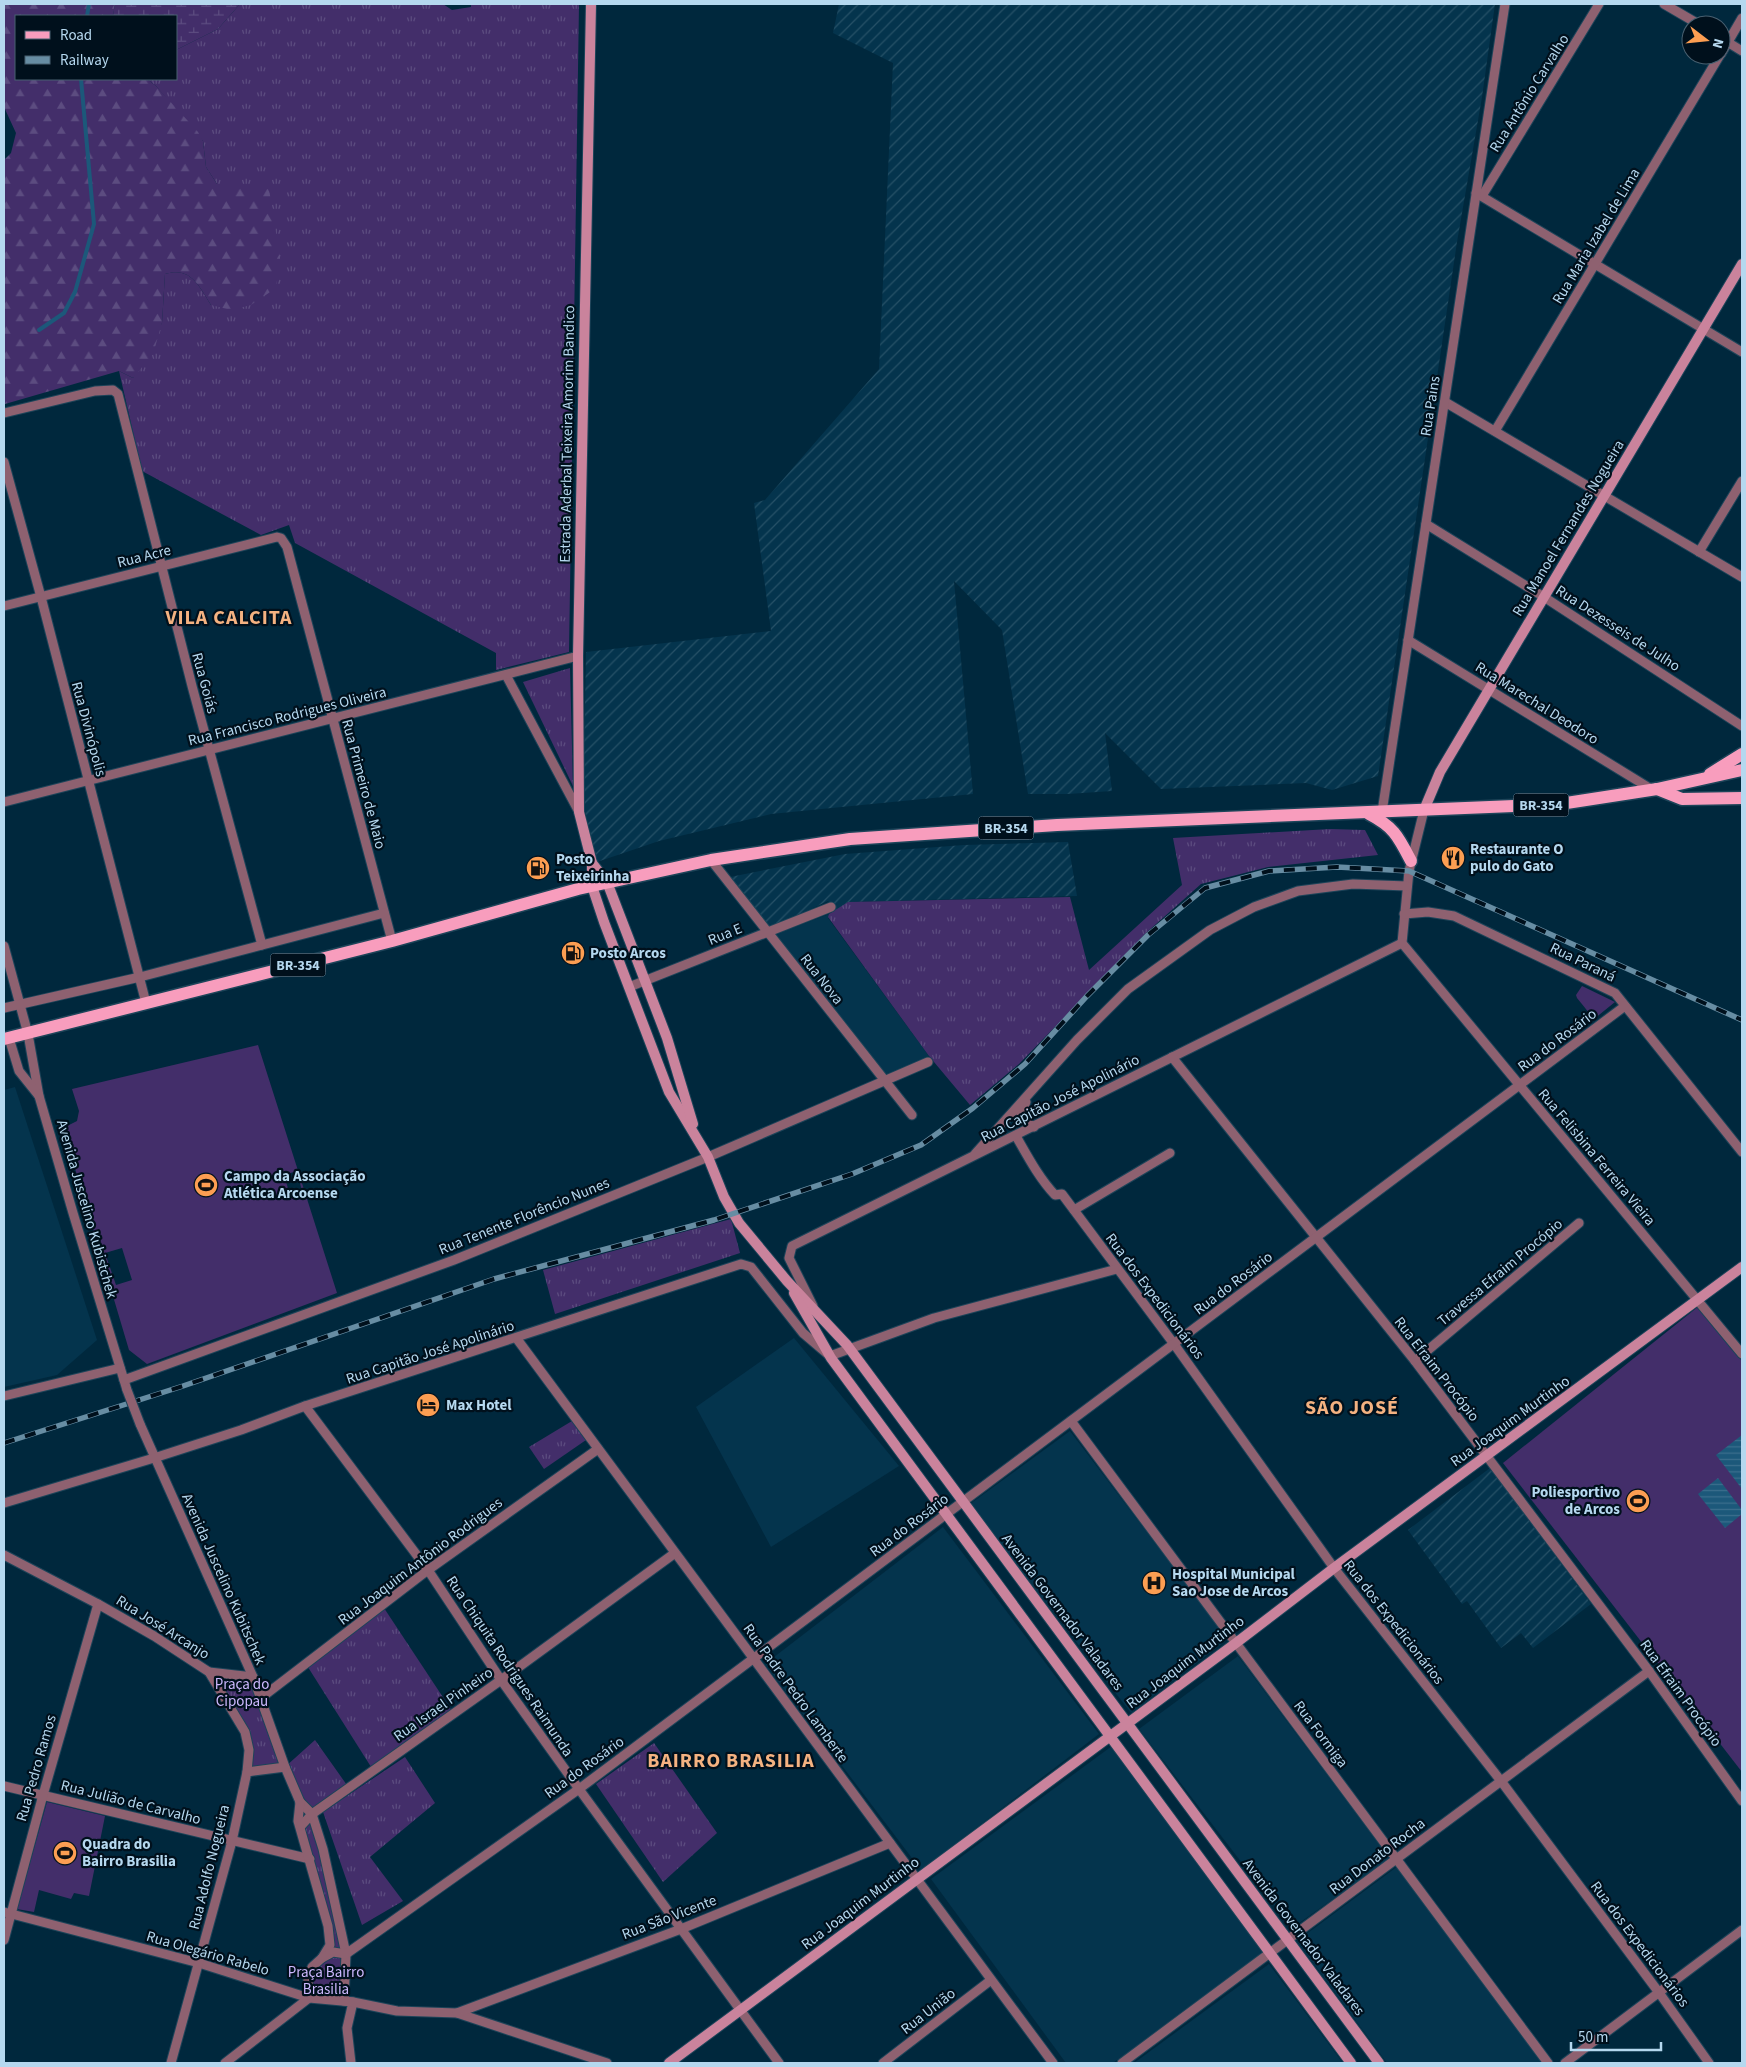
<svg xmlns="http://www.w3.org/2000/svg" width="1746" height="2067" font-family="'Source Sans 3',sans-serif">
  <defs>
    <pattern id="industrial-furrows" width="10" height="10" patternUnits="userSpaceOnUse" patternTransform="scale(1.25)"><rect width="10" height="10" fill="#04344d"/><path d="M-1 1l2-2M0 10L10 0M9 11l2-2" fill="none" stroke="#265167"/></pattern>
    <pattern id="grass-tufts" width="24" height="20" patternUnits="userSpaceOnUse" patternTransform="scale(1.25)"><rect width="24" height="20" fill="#432e6a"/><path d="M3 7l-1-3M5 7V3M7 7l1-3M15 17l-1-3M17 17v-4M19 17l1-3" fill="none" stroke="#5c4c80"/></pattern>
    <pattern id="forest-firs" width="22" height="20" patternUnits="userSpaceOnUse" patternTransform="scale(1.25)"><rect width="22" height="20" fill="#432e6a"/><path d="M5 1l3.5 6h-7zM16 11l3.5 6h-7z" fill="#5c4c80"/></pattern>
    <pattern id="wetland-marsh" width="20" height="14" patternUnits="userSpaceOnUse" patternTransform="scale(1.25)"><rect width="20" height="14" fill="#432e6a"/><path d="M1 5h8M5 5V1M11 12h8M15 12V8" fill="none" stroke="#5c4c80"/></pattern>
    <pattern id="water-rules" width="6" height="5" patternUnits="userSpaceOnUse" patternTransform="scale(1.25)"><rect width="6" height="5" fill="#1c587a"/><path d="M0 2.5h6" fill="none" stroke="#3b6f8d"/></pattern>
  </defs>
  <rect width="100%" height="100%" fill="#00283d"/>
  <g fill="#04344d">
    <polygon points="829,914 828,918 929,1056 886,1078 776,934"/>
    <polygon points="15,1087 97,1340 57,1375 4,1387 4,1090"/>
    <polygon points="794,1338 899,1466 771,1547 696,1407"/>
    <polygon points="1070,1431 1228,1639 1131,1713 970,1504"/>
    <polygon points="943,1527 1099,1734 921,1870 765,1664"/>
    <polygon points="1238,1656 1390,1859 1292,1928 1139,1729"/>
    <polygon points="1112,1746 1263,1952 1113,2063 1066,2063 931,1879"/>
    <polygon points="1398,1866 1543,2063 1387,2063 1297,1941"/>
    <polygon points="1269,1964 1343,2063 1134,2063"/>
  </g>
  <g fill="url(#industrial-furrows)">
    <polygon points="839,4 1495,4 1482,97 1457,242 1378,776 1332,790 1306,783 1161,789 1105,733 1112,791 1068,794 1028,794 1002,630 954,581 973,794 771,814 659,841 597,862 583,803 586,652 771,631 754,503 765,500 879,369 893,63 833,33"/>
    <polygon points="1068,842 1077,896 848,902 836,911 828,901 771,928 730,877 845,854 964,845"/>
    <polygon points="1490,1468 1591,1604 1533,1648 1521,1633 1501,1648 1467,1601 1462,1604 1408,1530"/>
  </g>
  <g fill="url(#grass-tufts)">
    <path d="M240,4H443L452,10L471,7V4H579L569,652L496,670V653L295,543L289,525L261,535L142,471L119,371L133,378L162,323L165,274C191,266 199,286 211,305L217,184L206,167L203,141L156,86L147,79H176V50L218,29Z"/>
    <polygon points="570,668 573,786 523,682"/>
    <polygon points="1330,829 1365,830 1378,855 1268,867 1201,884 1146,933 1019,1064 970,1105 929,1056 828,917 829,914 848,902 1070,897 1089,970 1182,885 1173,838"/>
    <polygon points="731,1219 740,1253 555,1314 543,1270"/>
    <polygon points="572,1421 586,1440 544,1469 529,1447"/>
    <polygon points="382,1605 454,1714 373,1770 306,1664"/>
    <polygon points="209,1672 253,1677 285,1767 315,1740 349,1788 312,1814 285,1767 247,1772 249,1747"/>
    <polygon points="654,1743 717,1833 663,1882 596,1784"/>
    <polygon points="405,1757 435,1803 370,1857 403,1901 362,1925 323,1812"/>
    <polygon points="311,1818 322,1853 343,1952 334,1950 332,1945 303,1826"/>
    <polygon points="346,1954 344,2001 309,1998 312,1967 322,1958"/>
  </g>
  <path fill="url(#forest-firs)" d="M4,4H115L113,16H16V79H147L156,86L198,132L203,141L206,167L217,184L269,189L280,258L276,288L251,305L231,310L211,305C199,286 191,266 165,274L162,323L153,354L133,378L119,371L5,404L4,160L11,153L16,133L4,107Z"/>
  <polygon fill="url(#wetland-marsh)" points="115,4 240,4 218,29 176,50 176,16 113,15"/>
  <g fill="#432e6a" fill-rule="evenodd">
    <polygon points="1582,986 1615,1002 1594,1019 1577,998 1576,995"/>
    <path d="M258,1045L337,1293L147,1364L129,1350L63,1128L77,1121L79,1111L72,1089ZM297,1171L302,1191L290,1195L284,1175ZM122,1248L132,1280L116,1285L105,1253Z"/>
    <polygon points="1699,1306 1742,1361 1742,1772 1503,1463"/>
    <polygon points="47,1802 105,1816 89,1896 74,1893 71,1899 39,1890 34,1912 17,1909"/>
  </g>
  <g fill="url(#water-rules)">
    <polygon points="1742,1435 1742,1489 1716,1455"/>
    <polygon points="1718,1478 1742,1510 1742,1514 1725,1528 1698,1494"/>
  </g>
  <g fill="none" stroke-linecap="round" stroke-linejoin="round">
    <g stroke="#1c587a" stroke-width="4">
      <polyline points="87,16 89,4"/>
      <polyline points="39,330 64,313 75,292 94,224 81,79"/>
    </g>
    <g stroke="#1d4459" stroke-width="11">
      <g id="street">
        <polyline points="1664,4 1700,25"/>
        <polyline points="1721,38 1742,51"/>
        <polyline points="1721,54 1742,18"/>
        <polyline points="1476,193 1742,352"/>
        <polyline points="1482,196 1599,4"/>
        <polyline points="1445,402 1742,577"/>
        <polyline points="4,413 95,391 113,390 118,394 192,686 262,945"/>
        <polyline points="1495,431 1720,55"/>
        <polyline points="4,462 41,597 146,1003"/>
        <polyline points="1426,524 1544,597 1742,726"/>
        <polyline points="1699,552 1742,481"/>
        <polyline points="4,606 277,537 281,538 287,547 392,941"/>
        <polyline points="1408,640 1651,789"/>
        <polyline points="506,675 579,812"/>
        <polyline points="4,802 578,656"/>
        <polyline points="1424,810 1409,871 1402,943 1742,1354"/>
        <polyline points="1382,812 1505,4"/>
        <polyline points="711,860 912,1115"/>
        <polyline points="1404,914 1428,912 1454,916 1615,993 1742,1152"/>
        <polyline points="4,946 28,1034 39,1096 73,1213 127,1390"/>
        <polyline points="629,987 831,907"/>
        <polyline points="4,1008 140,977 384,913"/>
        <polyline points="9,1038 19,1071 39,1096"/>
        <polyline points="1172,1057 1415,1361 1649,1671 1742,1801"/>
        <polyline points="1026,1102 1021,1115 1027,1123 1034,1127"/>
        <path d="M1016,1136C1028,1157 1039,1178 1055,1195L1062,1194L1174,1344L1334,1568L1501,1781L1660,1994L1709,2063"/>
        <polyline points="975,1154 1077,1040 1128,989 1210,930 1254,907 1298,891 1353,884 1407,886"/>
        <polyline points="1074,1210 1170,1153"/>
        <polyline points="813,1306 789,1258 792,1246 1402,943"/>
        <polyline points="517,1339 1053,2063"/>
        <polyline points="1415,1361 1579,1223"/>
        <polyline points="124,1380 454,1260 708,1157 928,1062"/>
        <polyline points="4,1396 120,1368"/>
        <polyline points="305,1406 428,1570 501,1680 579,1789 779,2063"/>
        <polyline points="1071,1421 1548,2063"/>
        <polyline points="140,1424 253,1677 285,1767 300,1802 312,1814 323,1849 346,1954 344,2001 353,2002 347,2028 351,2063"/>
        <polyline points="4,1503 154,1458 241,1430 305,1406 741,1264 751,1267 803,1333 830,1356 934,1318 1117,1269"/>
        <polyline points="4,1555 98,1604 154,1636 209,1672 245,1732 249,1750 247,1772"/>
        <polyline points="209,1672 253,1677"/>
        <polyline points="261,1698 428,1570 598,1449"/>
        <polyline points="4,1786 310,1859"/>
        <polyline points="300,1802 298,1821 328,1926 330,1945 322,1958"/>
        <polyline points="301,1826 312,1814 501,1680 675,1553"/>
        <polyline points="4,1912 199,1963 309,1998 353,2002 397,2011 457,2013 607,2063"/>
        <polyline points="4,1940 43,1795 98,1604"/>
        <polyline points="457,2013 681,1929 890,1843"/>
        <polyline points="171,2063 232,1841 247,1772 285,1767"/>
        <polyline points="225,2063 309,1998 308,1980 312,1967 322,1958 333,1952 346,1954 579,1789 1625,1006"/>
        <polyline points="883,2063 991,1980"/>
        <polyline points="1122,2063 1649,1671"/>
        <polyline points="1565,2063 1742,1930"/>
      </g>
    </g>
    <g stroke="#1d4459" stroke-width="12">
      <g id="secondary">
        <polyline points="591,4 578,656 579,812 592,863 592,886 604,922 669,1092 708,1157 724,1197 739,1223 787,1281 847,1345 1379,2063"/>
        <polyline points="1424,810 1440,772 1742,264"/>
        <polyline points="592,863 607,882 667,1038 693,1124"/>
        <polyline points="794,1293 831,1358 1351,2063"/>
        <polyline points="669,2063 1236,1643 1334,1568 1742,1267"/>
      </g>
    </g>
    <g stroke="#1d4459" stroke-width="15">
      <g id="primary">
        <polyline points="1710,774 1742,754"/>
        <polyline points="1657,789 1682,799 1742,798"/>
        <path d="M1369,814C1394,827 1398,836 1411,861"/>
        <polyline points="4,1039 392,941 578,889 711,860 850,839 1057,825 1560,804 1657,789 1742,770"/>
      </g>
    </g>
    <use href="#street" stroke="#8e6170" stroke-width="9"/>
    <use href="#secondary" stroke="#ca839c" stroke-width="10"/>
    <use href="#primary" stroke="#f89dbd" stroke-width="12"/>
    <g stroke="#678da3" stroke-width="5.5">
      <polyline id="rail" points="4,1443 183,1386 494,1279 714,1220 852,1174 921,1145 973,1108 1025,1064 1087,996 1148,935 1205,888 1269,871 1337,867 1409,871 1742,1020"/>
    </g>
    <use href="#rail" stroke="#00101c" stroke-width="4" stroke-dasharray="11" stroke-linecap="butt"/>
    <g stroke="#1d4459" stroke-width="11" stroke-linecap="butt">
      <polyline id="street-bridge" points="127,1390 140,1424"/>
    </g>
    <use href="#street-bridge" stroke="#8e6170" stroke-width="9"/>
  </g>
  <defs>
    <g id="restaurant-disc" transform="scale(1.25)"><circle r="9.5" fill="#fc9e52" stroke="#00101c"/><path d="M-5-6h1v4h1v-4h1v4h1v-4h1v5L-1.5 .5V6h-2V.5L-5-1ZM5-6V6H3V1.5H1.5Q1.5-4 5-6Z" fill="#111"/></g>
    <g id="fuel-disc" transform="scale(1.25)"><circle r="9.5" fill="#fc9e52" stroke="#00101c"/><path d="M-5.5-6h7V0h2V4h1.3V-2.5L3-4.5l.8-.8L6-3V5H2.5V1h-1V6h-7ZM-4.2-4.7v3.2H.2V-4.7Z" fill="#111"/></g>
    <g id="stadium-disc" transform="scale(1.25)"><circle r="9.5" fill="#fc9e52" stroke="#00101c"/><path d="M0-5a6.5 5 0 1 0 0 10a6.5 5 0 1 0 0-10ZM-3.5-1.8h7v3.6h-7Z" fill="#111"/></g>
    <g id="hotel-disc" transform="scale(1.25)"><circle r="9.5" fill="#fc9e52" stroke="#00101c"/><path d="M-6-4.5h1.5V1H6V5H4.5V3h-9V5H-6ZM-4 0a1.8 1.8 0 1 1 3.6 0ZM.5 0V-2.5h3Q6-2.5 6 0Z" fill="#111"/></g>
    <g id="hospital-disc" transform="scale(1.25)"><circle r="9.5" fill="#fc9e52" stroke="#00101c"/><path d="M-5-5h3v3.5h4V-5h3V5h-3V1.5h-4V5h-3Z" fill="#111"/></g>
  </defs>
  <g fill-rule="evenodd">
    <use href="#restaurant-disc" x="1453" y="858"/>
    <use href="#fuel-disc" x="538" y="868"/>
    <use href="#fuel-disc" x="573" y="953"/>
    <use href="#stadium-disc" x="206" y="1185"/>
    <use href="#hotel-disc" x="428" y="1405"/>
    <use href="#stadium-disc" x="1638" y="1501"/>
    <use href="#hospital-disc" x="1154" y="1583"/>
    <use href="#stadium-disc" x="65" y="1853"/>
  </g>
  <g text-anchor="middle" stroke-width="4.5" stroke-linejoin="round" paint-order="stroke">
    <g fill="#00101c" stroke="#7f9cb0" stroke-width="1">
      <rect x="1513.5" y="793.5" width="55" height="23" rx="4"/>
      <rect x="978.5" y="816.5" width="55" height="23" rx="4"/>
      <rect x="270.5" y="953.5" width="55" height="23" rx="4"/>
    </g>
    <g font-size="14" font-weight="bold" fill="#b5d8ef">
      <text x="1541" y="810">BR-354</text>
      <text x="1006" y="833">BR-354</text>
      <text x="298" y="970">BR-354</text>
    </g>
    <g font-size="15" fill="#b5d8ef" stroke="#00101c">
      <text transform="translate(1529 93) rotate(-58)" y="5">Rua Antônio Carvalho</text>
      <text transform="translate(1596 236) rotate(-59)" y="5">Rua Maria Izabel de Lima</text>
      <text transform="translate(1430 406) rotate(-81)" y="5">Rua Pains</text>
      <text transform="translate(567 434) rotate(-89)" y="5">Estrada Aderbal Teixeira Amorim Bandico</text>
      <text transform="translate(1568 528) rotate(-59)" y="5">Rua Manoel Fernandes Nogueira</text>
      <text transform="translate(144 556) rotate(-14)" y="5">Rua Acre</text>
      <text transform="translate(1618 628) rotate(33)" y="5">Rua Dezesseis de Julho</text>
      <text transform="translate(205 683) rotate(75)" y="5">Rua Goiás</text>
      <text transform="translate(1537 703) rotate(32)" y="5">Rua Marechal Deodoro</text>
      <text transform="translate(287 716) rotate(-14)" y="5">Rua Francisco Rodrigues Oliveira</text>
      <text transform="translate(89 729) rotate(75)" y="5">Rua Divinópolis</text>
      <text transform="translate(364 784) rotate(75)" y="5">Rua Primeiro de Maio</text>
      <text transform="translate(725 934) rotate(-22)" y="5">Rua E</text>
      <text transform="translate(1583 962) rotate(26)" y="5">Rua Paraná</text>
      <text transform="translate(822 979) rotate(52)" y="5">Rua Nova</text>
      <text transform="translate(1557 1040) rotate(-37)" y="5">Rua do Rosário</text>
      <text transform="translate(1060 1098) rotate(-27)" y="5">Rua Capitão José Apolinário</text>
      <text transform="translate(1597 1157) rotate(50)" y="5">Rua Felisbina Ferreira Vieira</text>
      <text transform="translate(87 1209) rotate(74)" y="5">Avenida Juscelino Kubistchek</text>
      <text transform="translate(524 1216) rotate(-22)" y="5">Rua Tenente Florêncio Nunes</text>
      <text transform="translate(1500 1272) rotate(-40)" y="5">Travessa Efraim Procópio</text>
      <text transform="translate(1233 1283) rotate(-37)" y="5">Rua do Rosário</text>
      <text transform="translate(1155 1296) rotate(53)" y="5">Rua dos Expedicionários</text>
      <text transform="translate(430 1352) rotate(-18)" y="5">Rua Capitão José Apolinário</text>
      <text transform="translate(1437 1369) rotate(52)" y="5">Rua Efraim Procópio</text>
      <text transform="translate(1510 1421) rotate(-36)" y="5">Rua Joaquim Murtinho</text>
      <text transform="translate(909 1525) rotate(-37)" y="5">Rua do Rosário</text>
      <text transform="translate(420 1561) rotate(-37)" y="5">Rua Joaquim Antônio Rodrigues</text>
      <text transform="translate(224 1579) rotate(66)" y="5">Avenida Juscelino Kubitschek</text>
      <text transform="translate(1063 1612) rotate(53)" y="5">Avenida Governador Valadares</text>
      <text transform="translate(1394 1622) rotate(52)" y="5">Rua dos Expedicionários</text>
      <text transform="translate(163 1627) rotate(32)" y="5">Rua José Arcanjo</text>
      <text transform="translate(1185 1662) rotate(-37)" y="5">Rua Joaquim Murtinho</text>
      <text transform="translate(510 1666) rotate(56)" y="5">Rua Chiquita Rodrigues Raimunda</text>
      <text transform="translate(796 1693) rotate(54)" y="5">Rua Padre Pedro Lamberte</text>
      <text transform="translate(1681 1693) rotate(54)" y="5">Rua Efraim Procópio</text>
      <text transform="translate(443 1704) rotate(-35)" y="5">Rua Israel Pinheiro</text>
      <text transform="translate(1321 1734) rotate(53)" y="5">Rua Formiga</text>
      <text transform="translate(584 1767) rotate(-36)" y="5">Rua do Rosário</text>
      <text transform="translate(36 1768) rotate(-74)" y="5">Rua Pedro Ramos</text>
      <text transform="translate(131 1802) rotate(14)" y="5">Rua Julião de Carvalho</text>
      <text transform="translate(1377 1856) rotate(-37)" y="5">Rua Donato Rocha</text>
      <text transform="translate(209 1867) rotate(-76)" y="5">Rua Adolfo Nogueira</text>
      <text transform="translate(860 1903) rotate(-37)" y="5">Rua Joaquim Murtinho</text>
      <text transform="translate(669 1917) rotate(-21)" y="5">Rua São Vicente</text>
      <text transform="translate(1304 1937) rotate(53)" y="5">Avenida Governador Valadares</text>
      <text transform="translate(1640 1944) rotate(53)" y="5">Rua dos Expedicionários</text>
      <text transform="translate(208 1953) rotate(16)" y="5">Rua Olegário Rabelo</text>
      <text transform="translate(928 2011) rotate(-38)" y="5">Rua União</text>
    </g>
    <g font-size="15" font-weight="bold" fill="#b5d8ef" stroke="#00101c" text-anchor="start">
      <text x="1470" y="854">Restaurante O<tspan x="1470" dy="17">pulo do Gato</tspan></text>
      <text x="556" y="864">Posto<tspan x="556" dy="17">Teixeirinha</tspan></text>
      <text x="590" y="958">Posto Arcos</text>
      <text x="224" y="1181">Campo da Associação<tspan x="224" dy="17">Atlética Arcoense</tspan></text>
      <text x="446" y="1410">Max Hotel</text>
      <text x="1620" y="1497" text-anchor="end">Poliesportivo<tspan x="1620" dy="17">de Arcos</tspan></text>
      <text x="1172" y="1579">Hospital Municipal<tspan x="1172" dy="17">Sao Jose de Arcos</tspan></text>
      <text x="82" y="1849">Quadra do<tspan x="82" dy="17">Bairro Brasilia</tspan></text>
    </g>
    <g font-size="15" fill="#ccb8fe" stroke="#00101c">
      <text x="242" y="1689">Praça do<tspan x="242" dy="17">Cipopau</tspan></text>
      <text x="326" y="1977">Praça Bairro<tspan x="326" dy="17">Brasilia</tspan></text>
    </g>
    <g font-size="20" font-weight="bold" letter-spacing="1" fill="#f4b281" stroke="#00101c">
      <text x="229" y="624">VILA CALCITA</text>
      <text x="1352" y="1414">SÃO JOSÉ</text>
      <text x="731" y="1767">BAIRRO BRASILIA</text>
    </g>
  </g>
  <rect width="1746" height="2067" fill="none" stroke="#b5d8ef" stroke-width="10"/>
  <rect x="15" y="15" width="162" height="65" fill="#00101c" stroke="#486070"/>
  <rect x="25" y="31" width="25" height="8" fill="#f89dbd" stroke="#486070"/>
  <text x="60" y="40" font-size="15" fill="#b5d8ef">Road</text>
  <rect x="25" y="56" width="25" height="8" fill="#678da3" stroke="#486070"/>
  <text x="60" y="65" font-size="15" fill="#b5d8ef">Railway</text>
  <g transform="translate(1706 40) rotate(106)"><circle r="24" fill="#00101c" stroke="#486070"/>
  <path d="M0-4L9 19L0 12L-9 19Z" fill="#fc9e52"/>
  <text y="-8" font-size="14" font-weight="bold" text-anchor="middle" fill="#b5d8ef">N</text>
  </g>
  <path d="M1571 2042v8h90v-8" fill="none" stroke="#b5d8ef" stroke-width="2.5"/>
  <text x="1578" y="2042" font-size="15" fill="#b5d8ef" stroke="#00101c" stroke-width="4" paint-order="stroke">50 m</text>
</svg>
